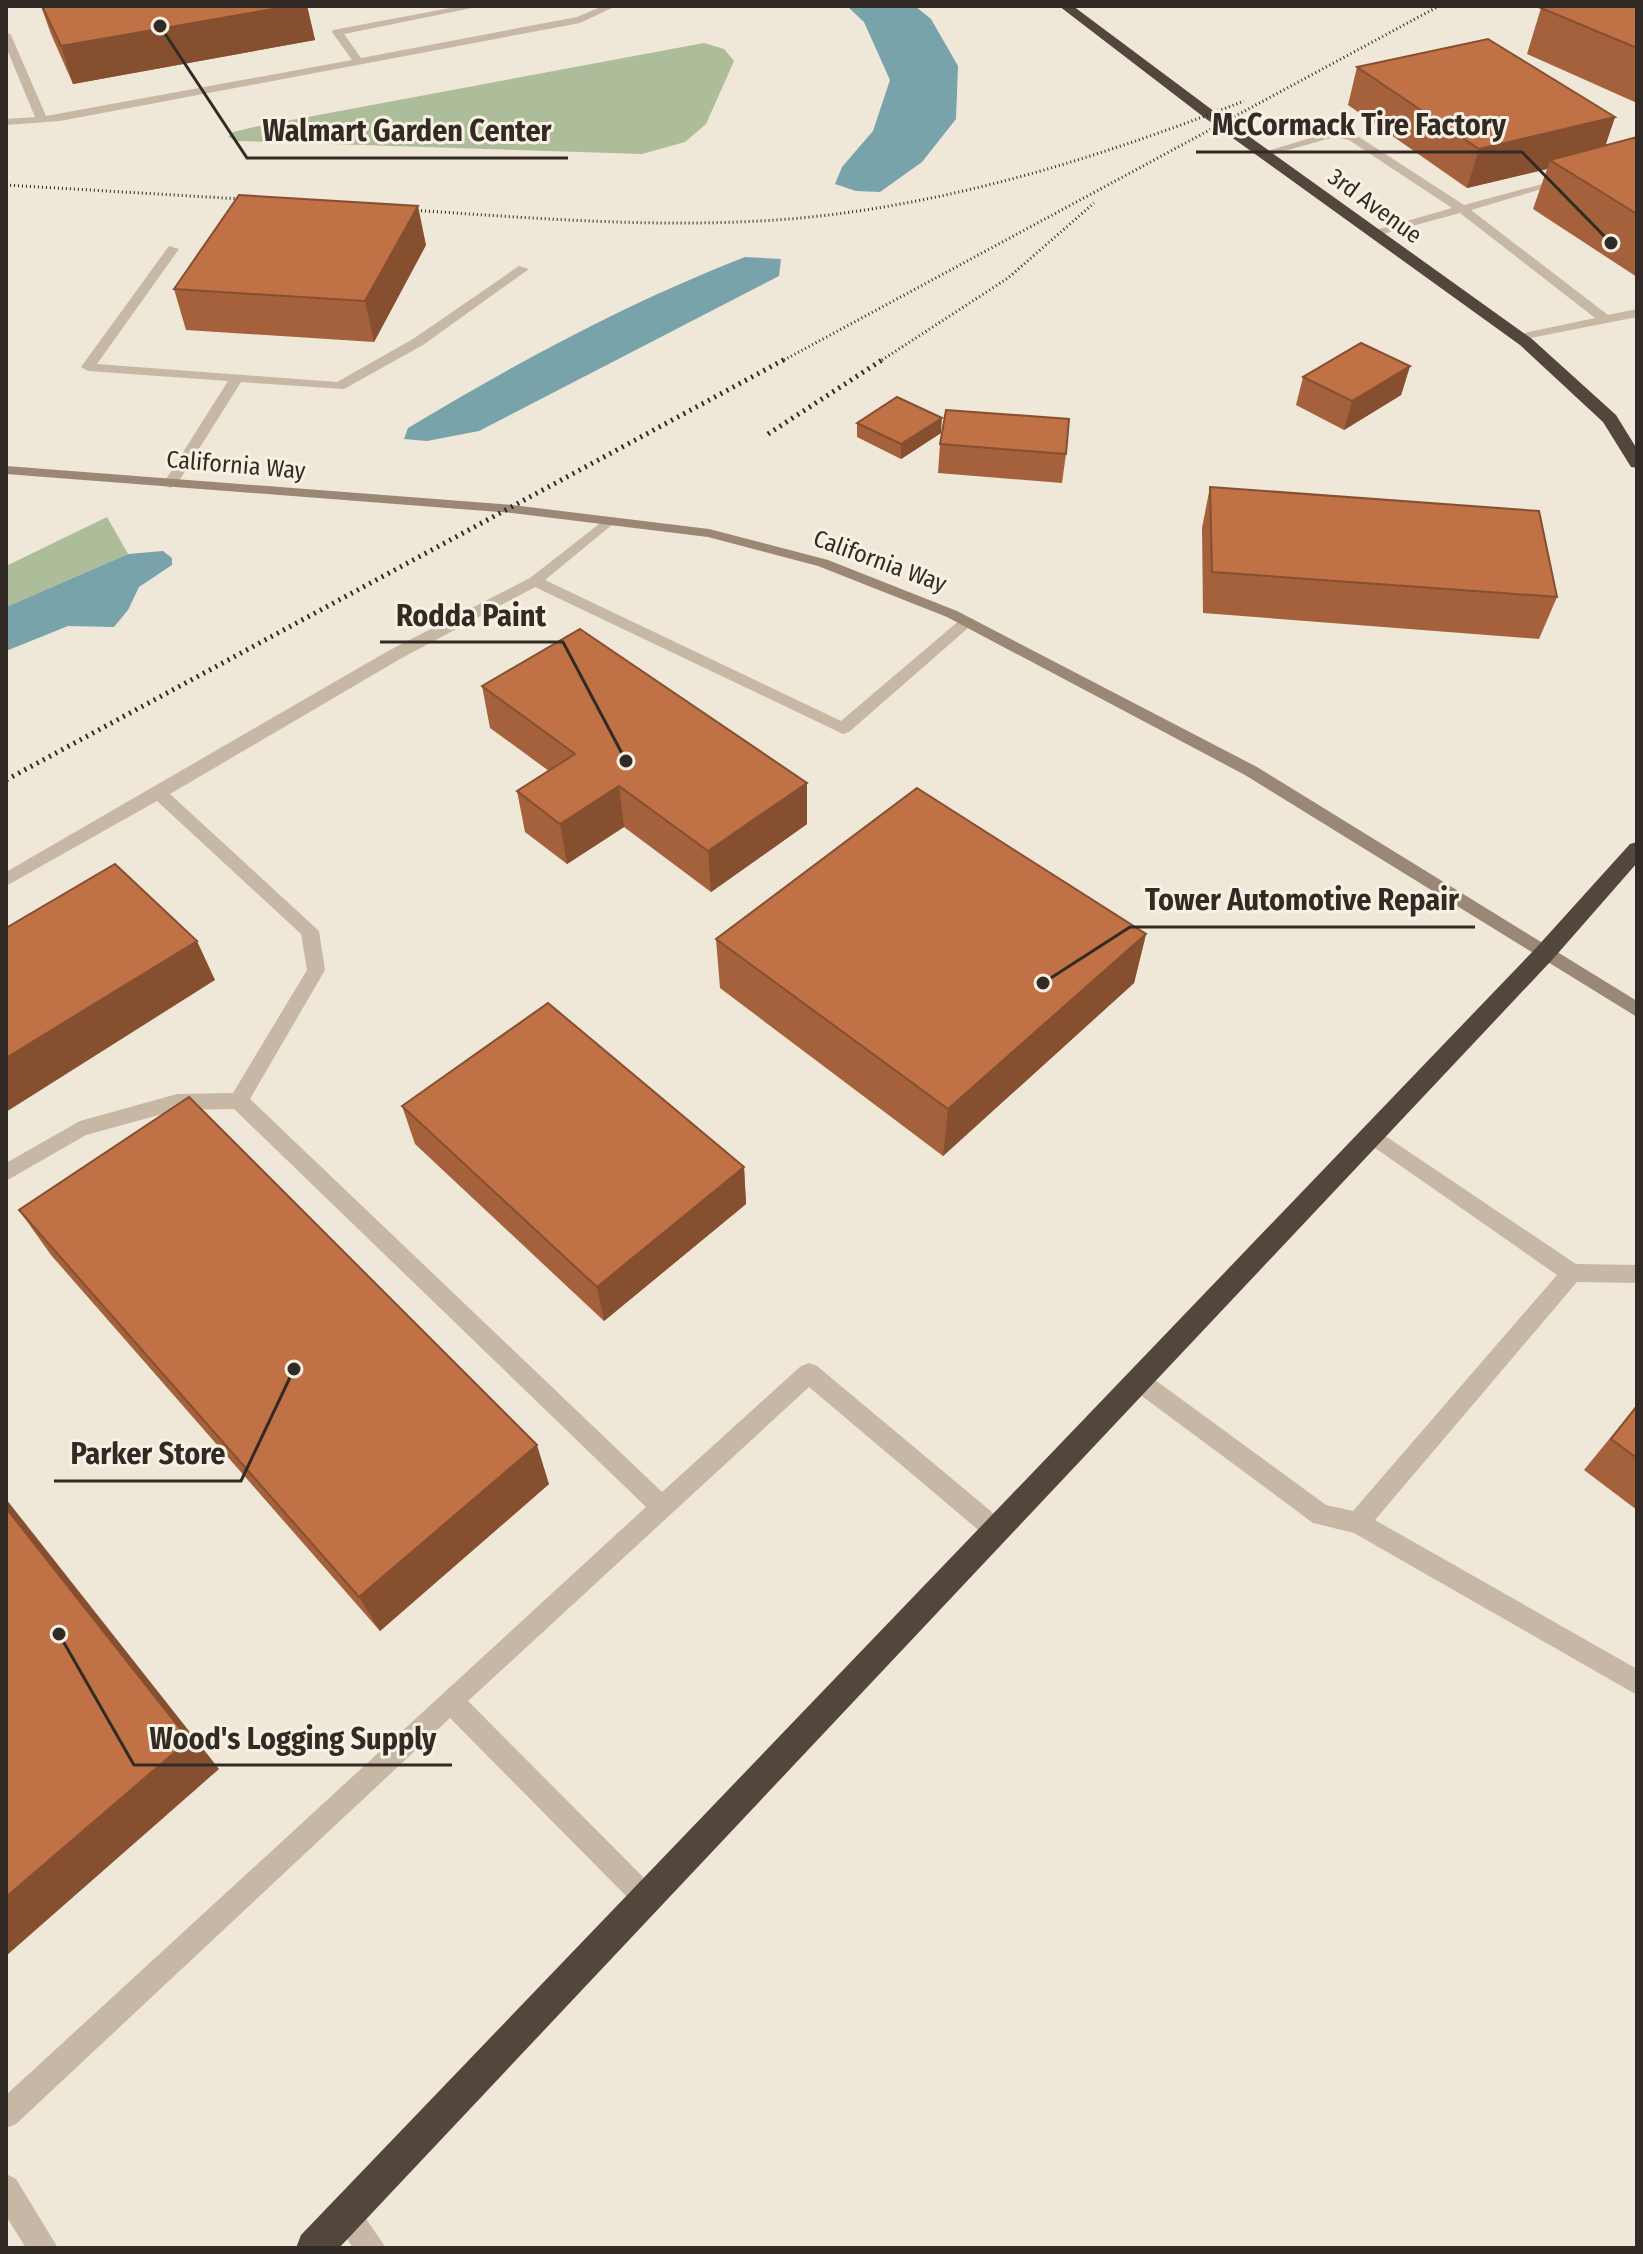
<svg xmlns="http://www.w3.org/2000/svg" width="1643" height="2254" font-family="'Fira Sans Condensed',sans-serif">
  <rect width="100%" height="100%" fill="#efe7d7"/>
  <g fill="#adbd99">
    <polygon points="704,43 724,49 734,61 706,124 685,142 642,154 237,141 228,137 233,132 254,127"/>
    <polygon points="107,517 128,554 6,607 6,566"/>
  </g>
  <g fill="#78a3ab">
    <polygon points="847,6 915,6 931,19 958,66 956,119 922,162 880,192 856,191 835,184 842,167 873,131 890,80 864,22"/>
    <path d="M745,257L781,259L779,276L479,431L427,441L404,439L408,428C516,363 627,303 745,257Z"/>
    <polygon points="163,551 172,558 172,565 139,587 128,610 114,627 68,626 6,651 6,607 128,554"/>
  </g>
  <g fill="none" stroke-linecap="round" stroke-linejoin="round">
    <g fill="#c6b8a4" fill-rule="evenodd">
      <polygon points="461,6 482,6 344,34 361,58 577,17 603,6 616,6 580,23 60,121 6,125 6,119 35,117 6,47 6,32 11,35 46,116 352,60 332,32 333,30"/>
      <polygon points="1334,131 1356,135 1464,205 1572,176 1572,180 1471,210 1608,315 1637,309 1637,317 1515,341 1515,335 1595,318 1460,213 1372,237 1372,231 1452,208 1349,140 1334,137 1264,157 1258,154"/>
      <polygon points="169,246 179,249 97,364 337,382 413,339 519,266 529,269 423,345 344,389 241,382 177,484 170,488 163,484 228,381 88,371 81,367"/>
      <polygon points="608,517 615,521 613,524 545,580 841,721 961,619 973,619 975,622 849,732 843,734 535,587 400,659 170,794 319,931 325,970 250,1099 662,1492 801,1366 809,1363 817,1366 1005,1523 1009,1531 1005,1539 997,1542 989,1539 809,1387 468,1701 655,1889 659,1898 655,1907 646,1911 637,1907 450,1718 16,2124 6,2128 6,2095 646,1507 234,1109 177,1110 86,1135 6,1181 6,1163 80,1121 177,1094 233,1093 307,970 301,934 157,801 6,886 6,872 388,651 530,578"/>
      <polygon points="1372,1127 1576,1264 1637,1265 1637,1283 1577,1282 1375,1520 1637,1669 1637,1695 1354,1533 1313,1523 1131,1388 1128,1381 1131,1374 1139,1371 1147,1374 1326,1505 1353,1511 1557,1275 1365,1141 1362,1135 1365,1129"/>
      <polygon points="6,2174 16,2179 58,2248 26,2248 6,2216"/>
      <polygon points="346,2199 356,2204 386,2248 353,2248 331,2214 336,2204"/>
    </g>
    <polygon fill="#9a8776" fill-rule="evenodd" points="6,466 512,505 709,529 828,560 957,611 1257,767 1637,1001 1637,1017 1245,775 947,617 818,566 708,537 512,513 6,474"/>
    <g fill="#53463d" fill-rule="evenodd">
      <polygon points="1059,6 1073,6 1215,112 1532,339 1616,415 1637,449 1637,468 1631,467 1603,422 1520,345 1205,118"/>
      <polygon points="1637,842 1637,863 1552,960 339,2248 296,2248 301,2235 1536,948 1630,844"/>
    </g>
    <g stroke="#322b25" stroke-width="3" stroke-dasharray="1 3" stroke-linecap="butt">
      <polyline points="6,185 258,200"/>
      <path d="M397,209C532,218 667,230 801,218C955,203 1101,157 1244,101"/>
      <polyline points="784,360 1439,6"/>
      <polyline points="882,360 1008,278 1094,203"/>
    </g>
    <g stroke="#322b25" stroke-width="5" stroke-dasharray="2 5" stroke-linecap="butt">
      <polyline points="768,434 885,358"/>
      <polyline points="6,780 787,358"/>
    </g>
  </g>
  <g fill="#a5613b">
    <polygon points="41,6 307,6 315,40 73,84 51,34"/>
    <polygon points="1637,6 1637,103 1527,54 1541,8"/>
    <polygon points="1357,67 1615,117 1605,145 1637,137 1637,277 1533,209 1547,169 1467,188 1348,105"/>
    <polygon points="426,245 374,342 186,330 174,289"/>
    <polygon points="1410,366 1401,395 1344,430 1296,405 1303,377"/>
    <polygon points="857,423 941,433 901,459 857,437"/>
    <polygon points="940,444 1066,454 1062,483 938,473"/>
    <polygon points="1210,487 1557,597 1539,639 1203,613 1202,528"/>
    <polygon points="482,686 807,783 807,824 711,892 624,827 567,864 525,832 517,791 549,771 490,728"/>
    <polygon points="1146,934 1134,983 943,1156 720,988 716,939"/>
    <polygon points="402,1106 744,1167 746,1204 604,1321 415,1144"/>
    <polygon points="19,1210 549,1484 380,1631 51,1255"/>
    <polygon points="1637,1405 1637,1510 1584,1470"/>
  </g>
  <g fill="#864f30">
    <polygon points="290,6 307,6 315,40 73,84 61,46"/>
    <polygon points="1615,117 1602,156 1550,160 1547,169 1467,188 1479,149"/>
    <polygon points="418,206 426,245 374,342 365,301"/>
    <polygon points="1410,366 1401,395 1344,430 1352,401"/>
    <polygon points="942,418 941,433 901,459 901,444"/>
    <polygon points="807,783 807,824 711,892 708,851"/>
    <polygon points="619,786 624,827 567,864 560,824"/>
    <polygon points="1146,934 1134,983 943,1156 948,1109"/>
    <polygon points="197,941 215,980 6,1112 6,1058"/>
    <polygon points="744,1167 746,1204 604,1321 597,1287"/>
    <polygon points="537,1445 549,1484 380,1631 359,1597"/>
    <polygon points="6,1499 219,1769 6,1956"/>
  </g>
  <g fill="#c07145" stroke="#864f30" stroke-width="2">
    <polygon points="42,6 290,6 61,46"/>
    <polygon points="1546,6 1637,6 1637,48 1541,8"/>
    <polygon points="1488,39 1615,117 1479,149 1357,67"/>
    <polygon points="1637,137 1637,214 1550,160"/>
    <polygon points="239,195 418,206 365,301 174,289"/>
    <polygon points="1361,343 1410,366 1352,401 1303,377"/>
    <polygon points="897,397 942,418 901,444 857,423"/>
    <polygon points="946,410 1069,419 1066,454 940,444"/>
    <polygon points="1210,487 1539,511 1557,597 1212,572"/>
    <polygon points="580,629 807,783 708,851 619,786 560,824 517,791 575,754 482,686"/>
    <polygon points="917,788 1146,934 948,1109 716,939"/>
    <polygon points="115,864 197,941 6,1058 6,928"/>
    <polygon points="548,1003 744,1167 597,1287 402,1106"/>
    <polygon points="189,1097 537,1445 359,1597 19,1210"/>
    <polygon points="1637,1406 1637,1458 1611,1439"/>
    <polygon points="6,1508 189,1740 6,1897"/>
  </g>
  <g text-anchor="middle" stroke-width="6" stroke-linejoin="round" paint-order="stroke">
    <g font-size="24" fill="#322b25" stroke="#f8f1e3">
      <text transform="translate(1375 206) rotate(36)" y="8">3rd Avenue</text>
      <text transform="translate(236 465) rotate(5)" y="8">California Way</text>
      <text transform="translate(880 561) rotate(20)" y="8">California Way</text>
    </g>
  </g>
  <path fill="none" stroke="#322b25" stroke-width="3" d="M1611 243L1522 152H1196M160 26L247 158H568M626 761L563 642H380M1043 983L1130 927H1475M294 1369L241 1481H54M59 1634L134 1765H452"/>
  <g fill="#322b25" stroke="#f8f1e3" stroke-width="3">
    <circle cx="1611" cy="243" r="8"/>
    <circle cx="160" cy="26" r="8"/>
    <circle cx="626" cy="761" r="8"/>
    <circle cx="1043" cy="983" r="8"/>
    <circle cx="294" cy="1369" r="8"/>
    <circle cx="59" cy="1634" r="8"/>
  </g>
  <g font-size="30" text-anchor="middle" font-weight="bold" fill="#322b25" stroke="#f8f1e3" stroke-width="6" stroke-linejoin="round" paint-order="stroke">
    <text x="1359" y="135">McCormack Tire Factory</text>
    <text x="407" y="141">Walmart Garden Center</text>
    <text x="471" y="626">Rodda Paint</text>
    <text x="1302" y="910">Tower Automotive Repair</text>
    <text x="148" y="1464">Parker Store</text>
    <text x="293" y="1749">Wood's Logging Supply</text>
  </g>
  <rect width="1643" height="2254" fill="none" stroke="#322b25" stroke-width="16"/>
</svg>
